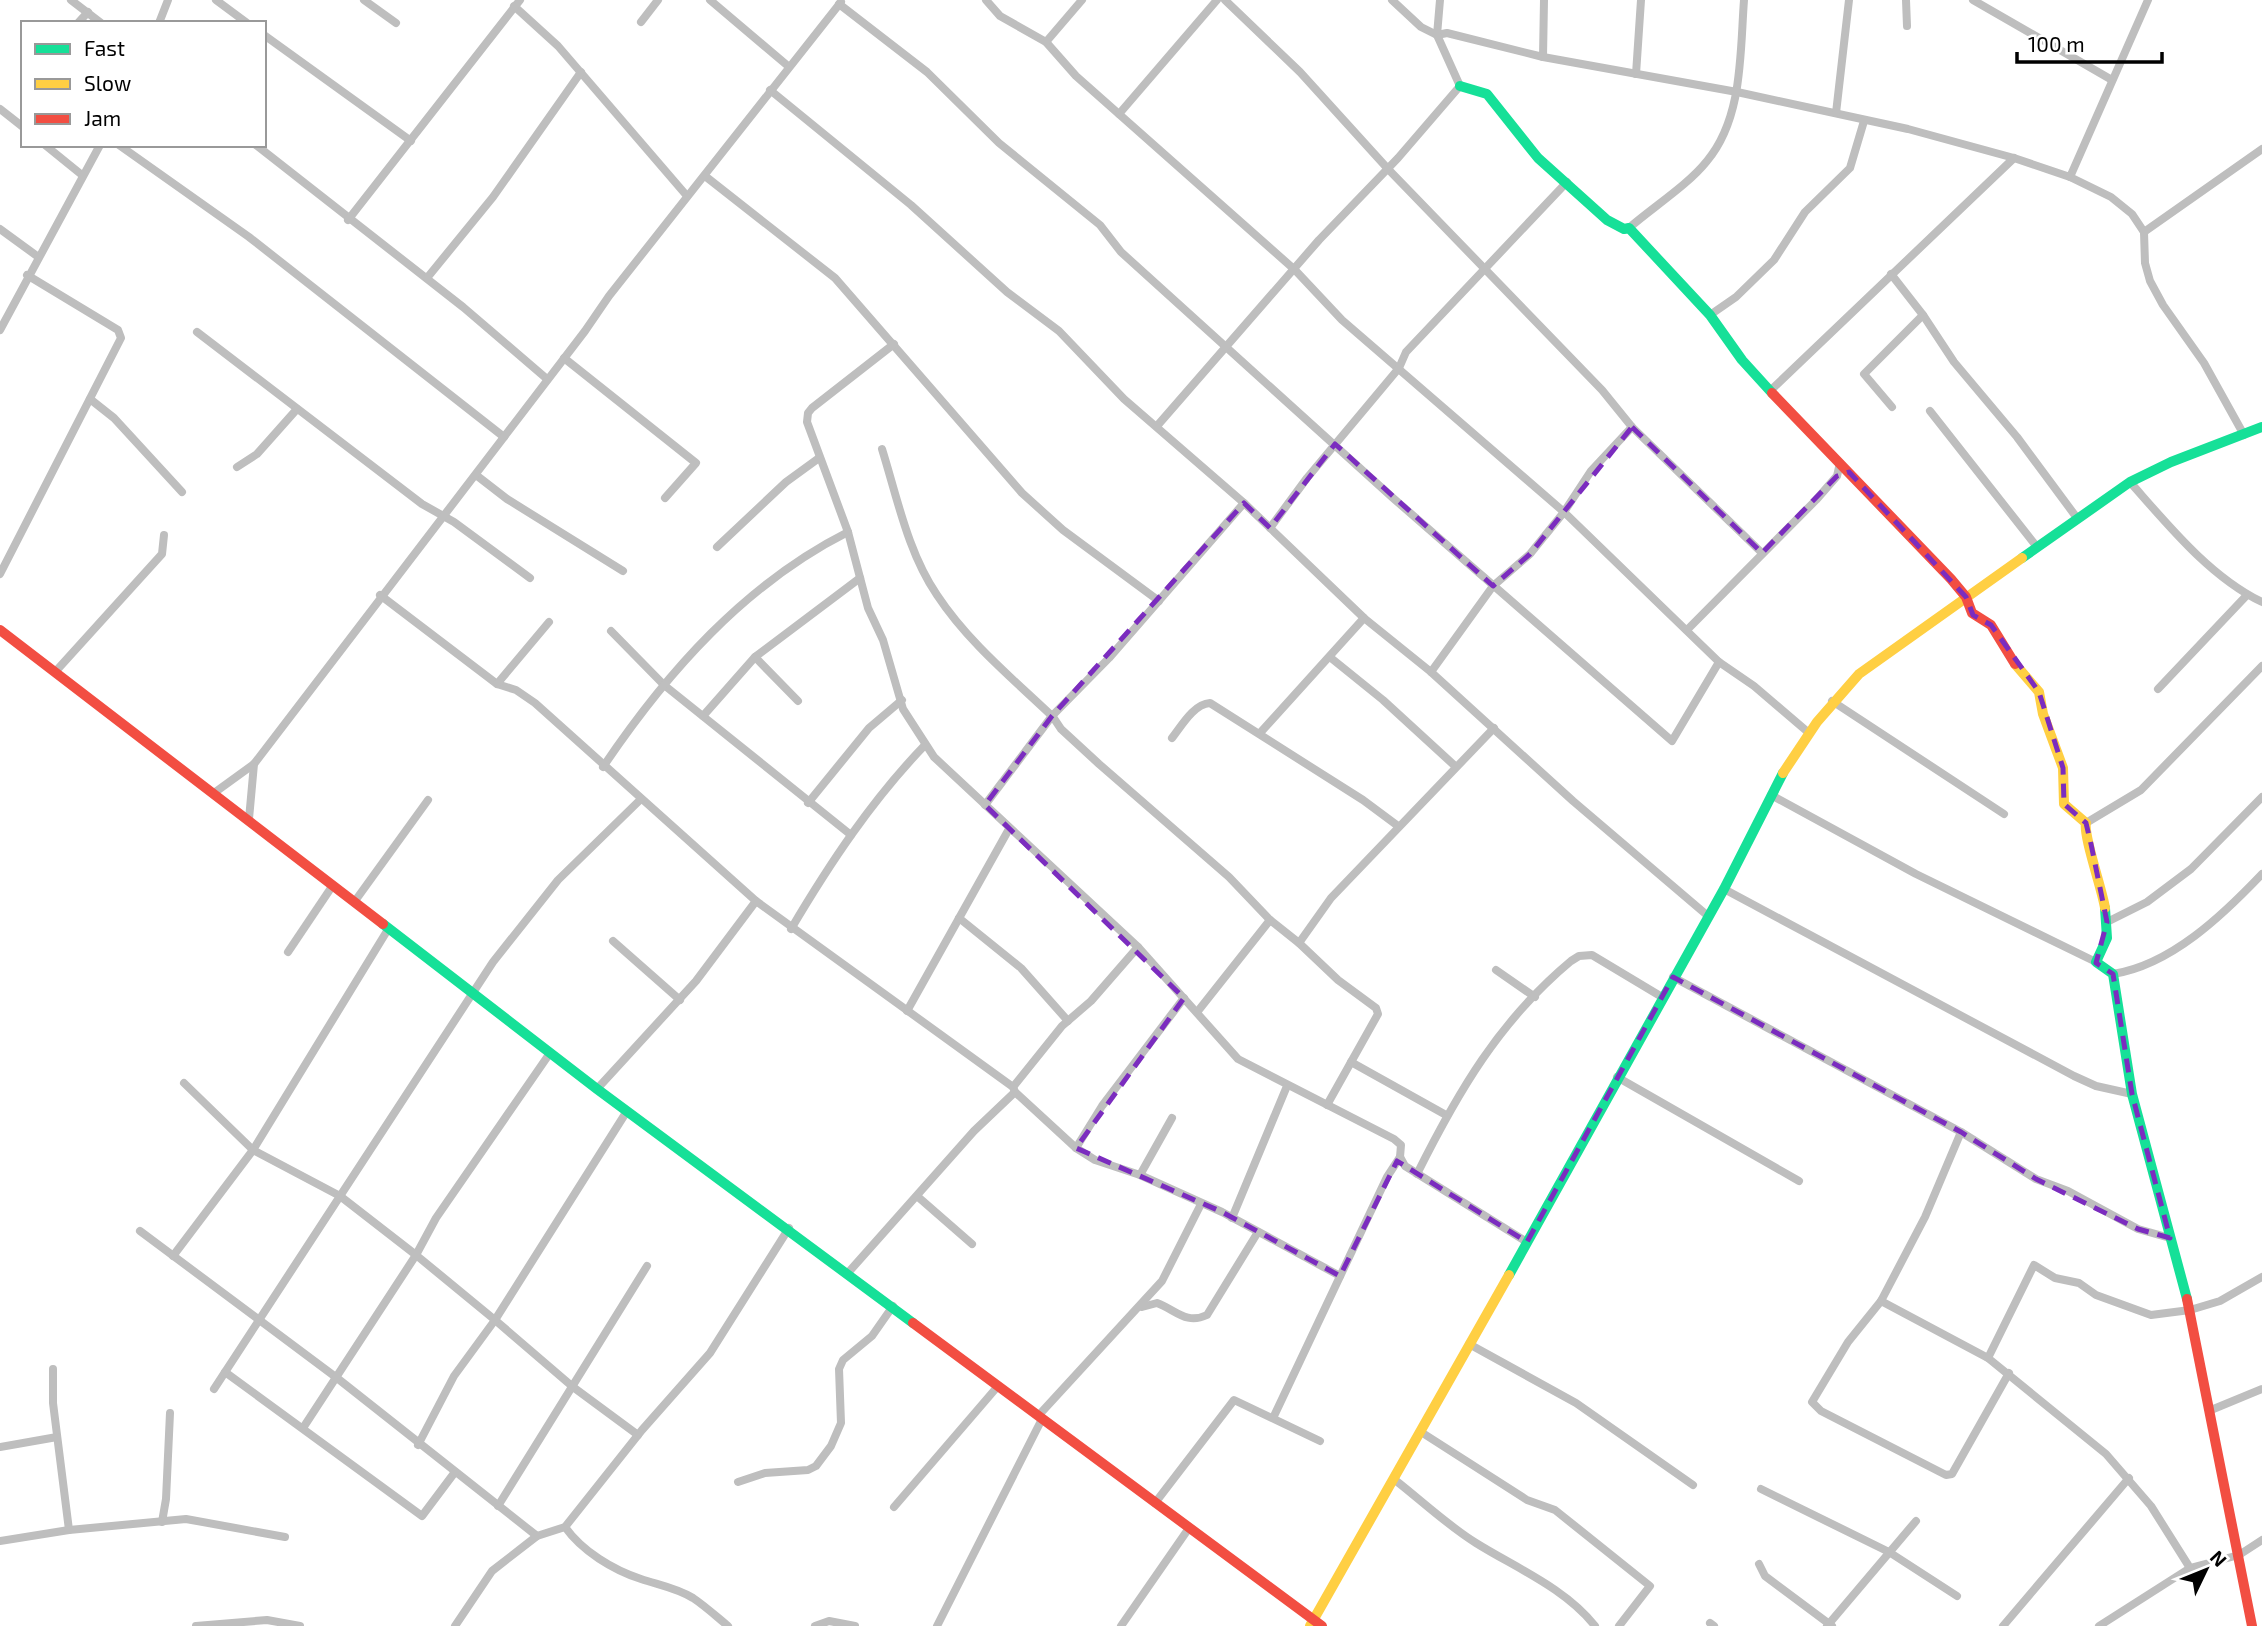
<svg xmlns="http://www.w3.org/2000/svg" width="2262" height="1626" font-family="'Exo 2',sans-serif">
  <rect width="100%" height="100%" fill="#fff"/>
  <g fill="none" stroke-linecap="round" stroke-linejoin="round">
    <g stroke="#bebebe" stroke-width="8">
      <polyline points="71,0 101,23"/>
      <polyline points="216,0 247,23"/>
      <polyline points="364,0 396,23"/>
      <polyline points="710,0 788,66"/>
      <polyline points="986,0 1000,16 1046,42 1076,76 1295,270 1342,320 1564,512 1719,662 1754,686 1809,733"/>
      <polyline points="1225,0 1300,72 1388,169 1602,390 1632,427 1762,553"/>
      <polyline points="1440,0 1437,35 1447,33 1543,57 1737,92 1908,129 2014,158 2070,177 2111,197 2132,214 2144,232 2145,263 2150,281 2163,305 2204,363 2244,435"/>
      <polyline points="1906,0 1907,26"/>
      <polyline points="1973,0 2112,80"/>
      <polyline points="839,4 927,72 999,143 1100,225 1121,252 1393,498 1672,741 1719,662"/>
      <polyline points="514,6 558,46 687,196"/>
      <polyline points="641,22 658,0"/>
      <polyline points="78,23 88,12"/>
      <polyline points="159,23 168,0"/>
      <polyline points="264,35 411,141"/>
      <polyline points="1046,42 1082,0"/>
      <polyline points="1543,57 1544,0"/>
      <polyline points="1636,74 1641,0"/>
      <polyline points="770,90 911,205 1007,292 1059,331 1124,399 1244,503 1364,618 1431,672 1573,801 1708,916"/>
      <polyline points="0,109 23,127"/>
      <polyline points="1836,113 1849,0"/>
      <polyline points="1119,114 1217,0"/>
      <polyline points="45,145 82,175"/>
      <polyline points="119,145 249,237 504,437"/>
      <polyline points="256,145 463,307 547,379"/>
      <polyline points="705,176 835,278 1022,493 1063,530 1159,601"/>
      <polyline points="2070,177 2148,0"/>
      <polyline points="348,220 520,0"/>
      <path d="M1629,228C1653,207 1688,185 1707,161C1743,118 1740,53 1744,0"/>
      <polyline points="0,229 37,256"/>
      <polyline points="2144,232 2262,149"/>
      <polyline points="1891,274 1923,315 1954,362 2017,437 2077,518"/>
      <polyline points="427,278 493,197 581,72"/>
      <polyline points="1710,315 1736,297 1774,260 1805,212 1850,168 1864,121"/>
      <polyline points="0,330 100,145"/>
      <polyline points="197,332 422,504 454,522 530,578"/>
      <polyline points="894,344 812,408 808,413 807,422 848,532 868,608 883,640 903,709 934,757 1138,947 1238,1059 1394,1139 1401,1145 1400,1157 1405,1166 1527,1242"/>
      <polyline points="564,358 696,463 665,498"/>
      <polyline points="1770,391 2014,158"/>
      <polyline points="90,399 114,418 182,492"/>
      <polyline points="1892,407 1864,374 1923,315"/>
      <polyline points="1930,411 2037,547"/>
      <polyline points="1157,426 1319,240 1398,158 1460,86 1437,35 1421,27 1392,0"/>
      <path d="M882,449C897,497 908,553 937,595C968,642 1012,678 1052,716"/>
      <polyline points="237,467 257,454 297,409"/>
      <polyline points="476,475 507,499 623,571"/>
      <path d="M2130,482C2168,525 2210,577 2262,602"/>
      <polyline points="1270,528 1307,478 1399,368 1406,352 1567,182"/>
      <polyline points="717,547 786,482 819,458"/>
      <polyline points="0,574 121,338 118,330 27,275"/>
      <polyline points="380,595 497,684 516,690 535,703 756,901 1013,1087 1015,1092 1076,1148 1095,1160 1140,1175 1222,1212 1340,1276"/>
      <polyline points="1687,630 1816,500 1837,476 1840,463"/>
      <polyline points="611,631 664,685 851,835"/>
      <polyline points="755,657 798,701"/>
      <polyline points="1331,658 1383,700 1455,766"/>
      <polyline points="56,671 162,554 164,535"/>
      <polyline points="1431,672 1493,586 1530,554 1564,512 1591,471 1632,427"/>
      <polyline points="497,684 549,622"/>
      <polyline points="2158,689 2247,595"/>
      <polyline points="1832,701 2004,814"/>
      <polyline points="703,716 755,657 860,578"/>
      <polyline points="1053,717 1061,729 1099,764 1229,877 1270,920 1299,943 1338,980 1376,1008 1378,1014 1327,1105"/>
      <polyline points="1260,733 1364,618"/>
      <path d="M1172,738C1182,725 1194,704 1210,703L1363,800L1398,826"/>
      <path d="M603,767C667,672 745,584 848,532"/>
      <polyline points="214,793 254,764 585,331 609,296 841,2"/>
      <polyline points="1771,795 1916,874 2096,962"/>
      <polyline points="808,803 869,728 902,700"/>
      <polyline points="985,805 1052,716 1109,658 1244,503"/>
      <polyline points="249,819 254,764"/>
      <polyline points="2086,823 2141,790 2262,666"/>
      <polyline points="1724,889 2074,1076 2096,1086 2132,1094"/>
      <polyline points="355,901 428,800"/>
      <polyline points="959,918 1021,968 1068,1021"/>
      <polyline points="2107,922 2147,902 2191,869 2262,797"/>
      <path d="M791,929C830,863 872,800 925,745"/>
      <polyline points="613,941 680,1000"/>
      <polyline points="1299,943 1331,898 1494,728"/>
      <polyline points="288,952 333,885"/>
      <polyline points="1496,970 1535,997"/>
      <path d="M2113,974C2171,965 2223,915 2262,874"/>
      <polyline points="1673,977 1961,1132 2036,1179 2068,1191 2138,1229 2170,1238"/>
      <polyline points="907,1011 1009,829"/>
      <polyline points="1198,1011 1270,920"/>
      <polyline points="1351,1062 1446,1115"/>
      <polyline points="1617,1077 1799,1181"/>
      <polyline points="184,1083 253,1150 387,931"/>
      <polyline points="1013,1087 1062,1026 1091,1001 1138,947"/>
      <polyline points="597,1089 696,981 756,901"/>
      <polyline points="627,1111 495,1320 573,1387 638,1435"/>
      <polyline points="1961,1132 1925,1217 1881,1301 1848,1342 1812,1402 1821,1411 1946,1475 1952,1474 2009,1373"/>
      <polyline points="1076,1148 1102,1106 1184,998"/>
      <path d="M1417,1174C1458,1092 1499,1021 1571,961L1579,956L1592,955L1662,997"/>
      <polyline points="1140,1175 1172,1118"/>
      <polyline points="917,1196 972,1244"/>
      <polyline points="1232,1218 1287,1086"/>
      <polyline points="140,1231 337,1378 537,1536"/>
      <polyline points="173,1256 253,1150 340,1196 416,1255 303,1428"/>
      <polyline points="847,1274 974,1131 1015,1092"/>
      <polyline points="1881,1301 1988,1358 2106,1454 2151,1506 2190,1568 2239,1555 2262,1540"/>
      <path d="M1142,1307L1157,1303C1176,1310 1186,1325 1207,1315L1258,1232"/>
      <polyline points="1469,1344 1576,1403 1693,1485"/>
      <polyline points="1988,1358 2034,1265 2055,1278 2079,1283 2096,1295 2151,1315 2190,1310 2220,1301 2262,1277"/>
      <polyline points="53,1369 53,1403 69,1530"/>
      <polyline points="225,1372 422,1516 455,1472"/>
      <polyline points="214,1389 493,962 558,880 641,799"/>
      <polyline points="2211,1410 2262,1389"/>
      <polyline points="1038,1416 1162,1281 1201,1204"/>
      <polyline points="1274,1416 1387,1177 1400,1157"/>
      <polyline points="1421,1432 1527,1500 1555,1510 1650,1586 1619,1626"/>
      <polyline points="418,1445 454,1376 495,1320 416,1255 436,1218 550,1053"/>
      <polyline points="0,1447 57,1437"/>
      <path d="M1395,1480C1422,1501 1447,1525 1476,1543C1516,1568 1565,1588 1595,1626"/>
      <polyline points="738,1482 765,1473 808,1470 816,1466 831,1446 841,1423 839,1369 843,1360 872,1336 893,1306"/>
      <polyline points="1761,1489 1889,1552 1957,1596"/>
      <polyline points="1155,1503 1234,1400 1320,1441"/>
      <polyline points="498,1506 647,1266"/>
      <polyline points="894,1507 998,1386"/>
      <polyline points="162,1522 166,1499 170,1413"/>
      <path d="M565,1527C582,1551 613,1570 641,1579C659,1585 677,1588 693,1598C705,1606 717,1617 728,1626"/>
      <polyline points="0,1541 69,1530 186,1519 285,1537"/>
      <polyline points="1759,1564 1765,1576 1832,1626"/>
      <polyline points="1710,1623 1714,1626"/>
      <polyline points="196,1626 267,1620 300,1626"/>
      <polyline points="455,1626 492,1571 537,1536 565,1527 642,1430 710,1353 789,1228"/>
      <polyline points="815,1626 829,1621 855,1626"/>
      <polyline points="937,1626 1042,1419"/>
      <polyline points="1121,1626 1189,1528"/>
      <polyline points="1827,1626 1916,1521"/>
      <polyline points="2003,1626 2129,1478"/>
      <polyline points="2099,1626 2190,1568"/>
    </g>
    <g stroke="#16e098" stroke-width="10">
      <polyline points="1460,86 1487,94 1538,158 1607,220 1624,229 1629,228 1710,315 1742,360 1772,393"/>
      <polyline points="2022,558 2130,482 2171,462 2262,427"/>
      <polyline points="2105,908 2107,938 2096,962 2113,974 2132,1094 2187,1299"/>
      <polyline points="383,924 597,1089 913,1323"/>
      <polyline points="1509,1275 1724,889 1783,773"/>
    </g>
    <g stroke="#ffcf43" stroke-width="10">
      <path d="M2015,664L2039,692L2043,714L2063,768L2064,804L2086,823C2083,835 2102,889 2105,908"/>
      <polyline points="1783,773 1817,722 1859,674 2022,558"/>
      <polyline points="1310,1626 1509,1275"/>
    </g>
    <g stroke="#f24e42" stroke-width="10">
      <polyline points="1772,393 1951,579 1966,597 1972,613 1991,625 2015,664"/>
      <polyline points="0,630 383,924"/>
      <polyline points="2187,1299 2252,1626"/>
      <polyline points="913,1323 1322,1626"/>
    </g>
  </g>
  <path fill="none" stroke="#7b2cbf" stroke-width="5" stroke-dasharray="14 9" stroke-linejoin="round" d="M1632,427L1762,553L1837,476L1849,472L1966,597L1973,615L1991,625L2039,692L2063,768L2064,804L2086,823L2091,844L2107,922L2096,963L2113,974L2132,1094L2170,1238L2138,1229L2036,1179L1961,1132L1673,977L1527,1242L1397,1161L1340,1276L1222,1212L1076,1148L1184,998L985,805L1052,716L1244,503L1270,528L1335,444L1493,586L1530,554Z"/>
  <rect x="21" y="21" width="245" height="126" fill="#ffffff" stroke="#999999" stroke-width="2"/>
  <rect x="35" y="44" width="35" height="10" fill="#16e098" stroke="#999999" stroke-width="2"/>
  <text x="84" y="56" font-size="21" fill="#000000">Fast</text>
  <rect x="35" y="79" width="35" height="10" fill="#ffcf43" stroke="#999999" stroke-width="2"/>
  <text x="84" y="91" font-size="21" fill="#000000">Slow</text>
  <rect x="35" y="114" width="35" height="10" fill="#f24e42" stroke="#999999" stroke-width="2"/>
  <text x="84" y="126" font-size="21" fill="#000000">Jam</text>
  <g transform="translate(2206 1570) rotate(47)" stroke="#ffffff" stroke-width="5" paint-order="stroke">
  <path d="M0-5L12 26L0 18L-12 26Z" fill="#000000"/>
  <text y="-10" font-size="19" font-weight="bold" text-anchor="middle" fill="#000000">N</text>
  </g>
  <path d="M2017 52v10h145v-10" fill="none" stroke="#000000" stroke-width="3.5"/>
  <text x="2028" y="52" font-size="21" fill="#000000" stroke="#ffffff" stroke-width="5" paint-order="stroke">100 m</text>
</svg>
